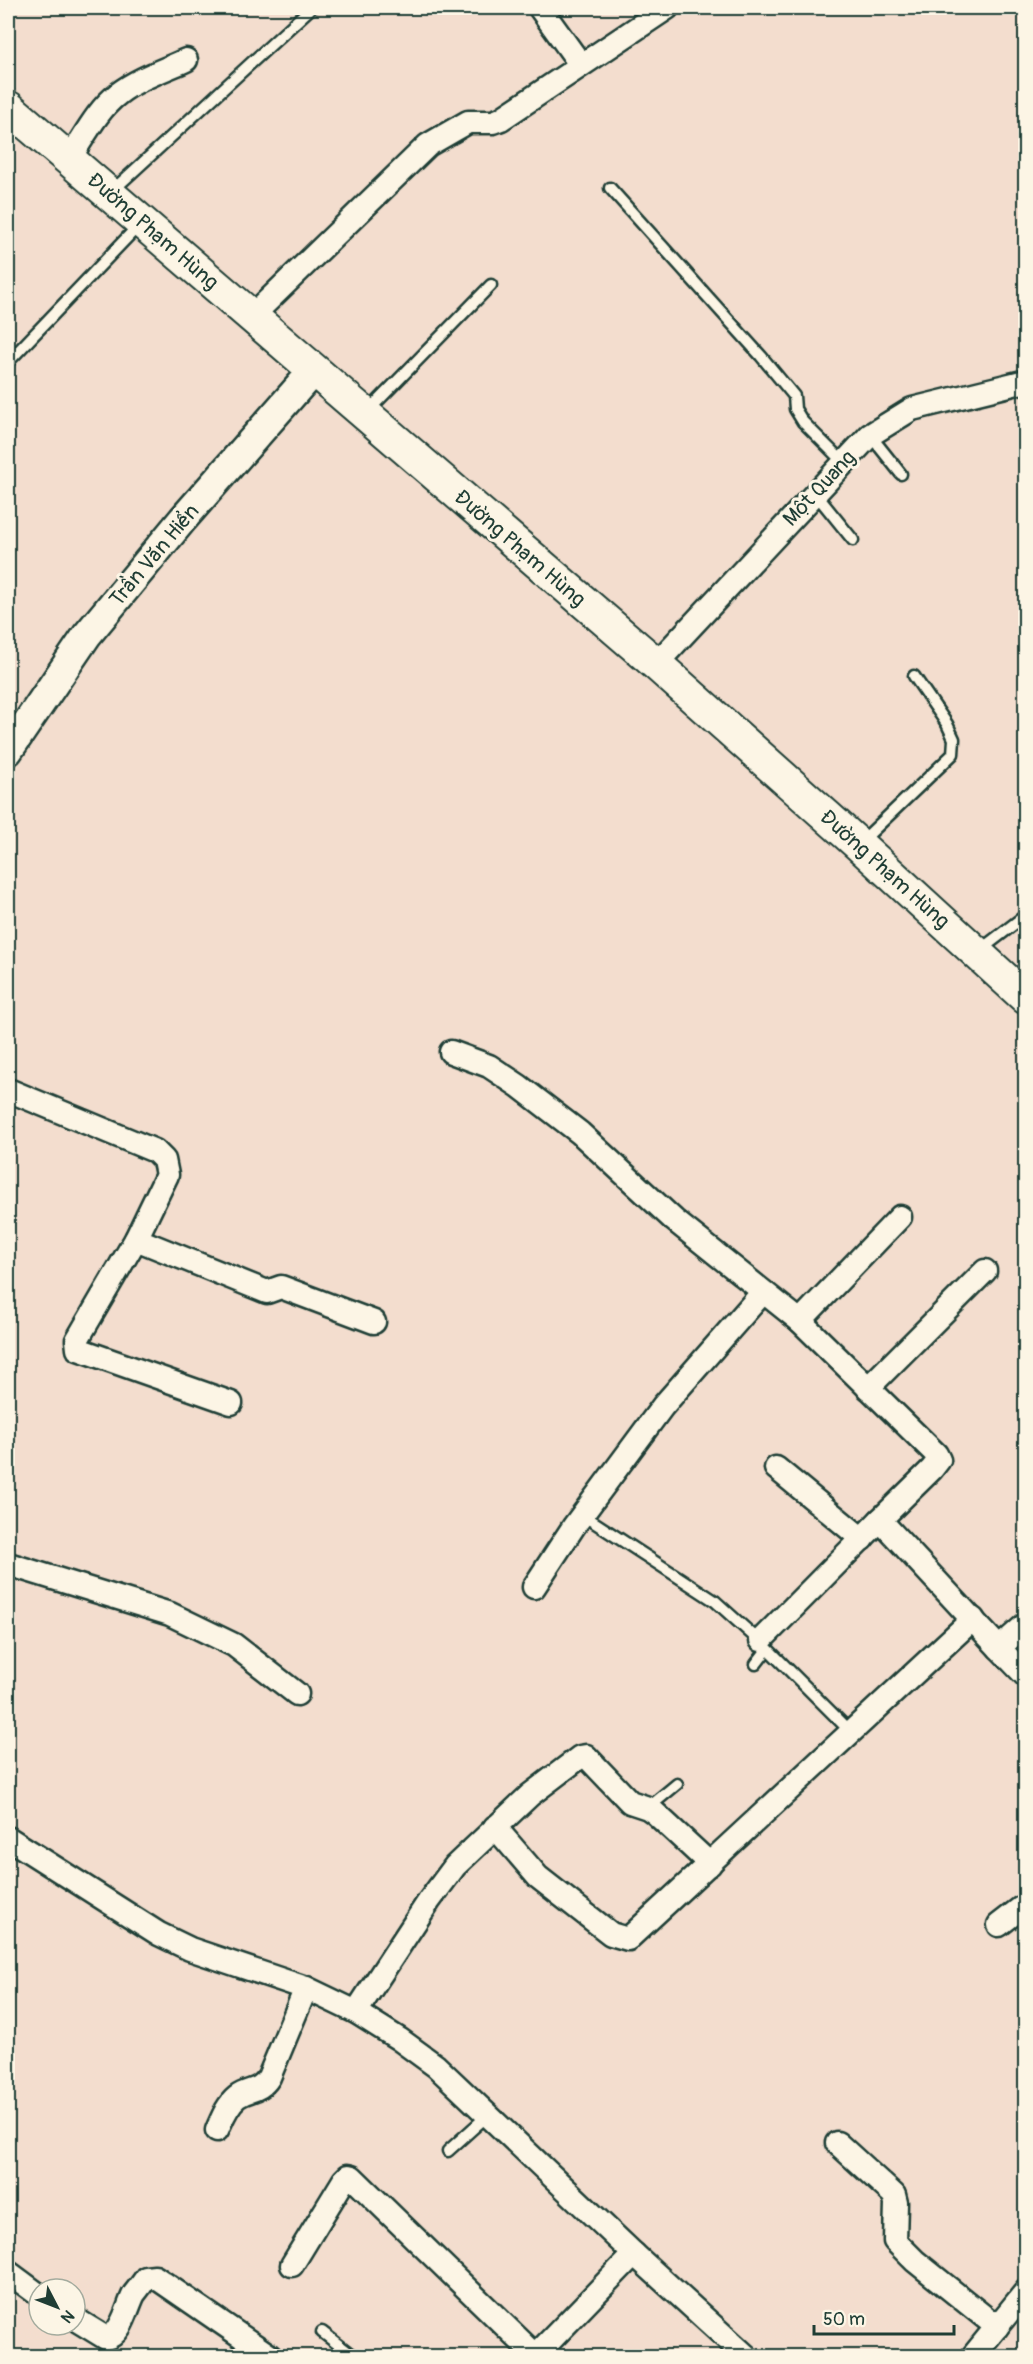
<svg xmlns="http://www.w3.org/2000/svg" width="1033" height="2364" font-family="Pangolin,sans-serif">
  <rect width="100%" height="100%" fill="#f3ddce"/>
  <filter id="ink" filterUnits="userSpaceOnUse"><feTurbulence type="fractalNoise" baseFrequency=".0167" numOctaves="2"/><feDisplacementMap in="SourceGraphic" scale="12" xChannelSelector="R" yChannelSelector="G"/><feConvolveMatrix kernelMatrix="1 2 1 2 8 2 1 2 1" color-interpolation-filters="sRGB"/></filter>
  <g filter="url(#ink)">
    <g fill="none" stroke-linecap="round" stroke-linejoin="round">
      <g stroke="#1f3d34" stroke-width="15">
        <g id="service">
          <polyline points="610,188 761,356 794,396 795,409 803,422 843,462"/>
          <polyline points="111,192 311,8"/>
          <polyline points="8,362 140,224"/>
          <polyline points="367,412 491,285"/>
          <polyline points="870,435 901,474"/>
          <polyline points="815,493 853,540"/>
          <polyline points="861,842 953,754 954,739 947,724 914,676"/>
          <polyline points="979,951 1026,915"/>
          <polyline points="583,1515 715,1601 766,1647 766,1651 756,1664"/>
          <polyline points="766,1647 850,1731"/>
          <polyline points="648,1808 677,1784"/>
          <polyline points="448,2151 488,2115"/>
          <polyline points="322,2332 353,2356"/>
        </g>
      </g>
      <g stroke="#1f3d34" stroke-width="27">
        <g id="minor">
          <polyline points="540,8 581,65"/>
          <path d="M69,159C84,137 97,110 118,94C137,79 164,70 186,60"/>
          <polyline points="252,316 428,145 468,122 493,122 501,119 667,8"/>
          <polyline points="656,664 870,435 912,409 1026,381"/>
          <polyline points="451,1052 489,1066 519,1086 580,1133 674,1220 800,1321 936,1454 939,1460 932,1469 880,1520 999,1648"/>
          <polyline points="8,1090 155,1151 164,1160 167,1175 136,1239 77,1340 78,1349 231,1403"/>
          <polyline points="136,1239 267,1292 281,1287 374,1322"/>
          <polyline points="800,1321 900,1217"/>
          <polyline points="868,1388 985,1271"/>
          <polyline points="776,1468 862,1539"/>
          <polyline points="8,1564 170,1614 234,1645 297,1694"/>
          <polyline points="534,1587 574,1526 663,1406 763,1292"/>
          <polyline points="1026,1624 999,1648 1026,1676"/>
          <polyline points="761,1640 880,1520"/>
          <polyline points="495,1827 538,1877 611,1934 628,1939 973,1619"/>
          <polyline points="8,1838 159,1934 190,1949 306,1988 356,2012 399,2039 436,2066 634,2254 746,2356"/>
          <polyline points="999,1925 1021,1908"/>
          <polyline points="356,2012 429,1901 455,1866 530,1795 580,1757 586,1756 630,1802 648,1808 655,1813 710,1864"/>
          <path d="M217,2130C222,2119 227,2105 237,2097C249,2088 259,2093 269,2077L306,1988"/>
          <polyline points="837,2143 894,2195 896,2203 895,2241 915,2261 997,2327"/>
          <polyline points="292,2265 344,2180 348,2176 352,2177 532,2352"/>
          <polyline points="8,2272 39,2295"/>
          <path d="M75,2319L106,2338C122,2335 127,2307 134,2294C138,2289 142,2284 146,2278L155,2277L270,2356"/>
          <polyline points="527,2356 532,2352 536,2353 543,2348 634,2254"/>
          <polyline points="973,2356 1026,2291"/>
        </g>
      </g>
      <g stroke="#1f3d34" stroke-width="33">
        <polyline id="tertiary" points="8,751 87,635 183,519 314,370"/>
      </g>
      <g stroke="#1f3d34" stroke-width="36">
        <polyline id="secondary" points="8,107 656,664 858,844 1026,998"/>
      </g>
      <use href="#service" stroke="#fcf5e5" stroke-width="10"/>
      <use href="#minor" stroke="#fcf5e5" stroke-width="22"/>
      <use href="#tertiary" stroke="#fcf5e5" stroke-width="28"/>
      <use href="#secondary" stroke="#fcf5e5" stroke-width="32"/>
    </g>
  </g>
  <g text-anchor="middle" stroke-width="6" stroke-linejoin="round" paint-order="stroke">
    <g font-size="21" fill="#1f3d34" stroke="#fcf5e5">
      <text transform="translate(153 231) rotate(41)" y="7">Đường Phạm Hùng</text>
      <text transform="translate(819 488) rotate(-47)" y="7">Một Quang</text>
      <text transform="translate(520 548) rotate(41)" y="7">Đường Phạm Hùng</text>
      <text transform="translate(154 555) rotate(-50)" y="7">Trần Văn Hiển</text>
      <text transform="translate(885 869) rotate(42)" y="7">Đường Phạm Hùng</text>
    </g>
  </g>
  <rect width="1033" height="2364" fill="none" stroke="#fcf5e5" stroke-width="30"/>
  <rect x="15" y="15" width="1003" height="2334" fill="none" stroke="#1f3d34" stroke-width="2" filter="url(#ink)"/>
  <g transform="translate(57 2307) rotate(132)"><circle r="28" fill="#fcf5e5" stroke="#a4ab9e" stroke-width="1.5"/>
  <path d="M0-4.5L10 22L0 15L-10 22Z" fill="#1f3d34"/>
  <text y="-9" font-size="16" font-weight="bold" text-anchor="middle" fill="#1f3d34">N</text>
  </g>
  <path d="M814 2325v9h140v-9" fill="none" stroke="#1f3d34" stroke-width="3"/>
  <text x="823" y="2325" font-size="18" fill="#1f3d34" stroke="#fcf5e5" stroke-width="4.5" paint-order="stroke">50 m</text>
</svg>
